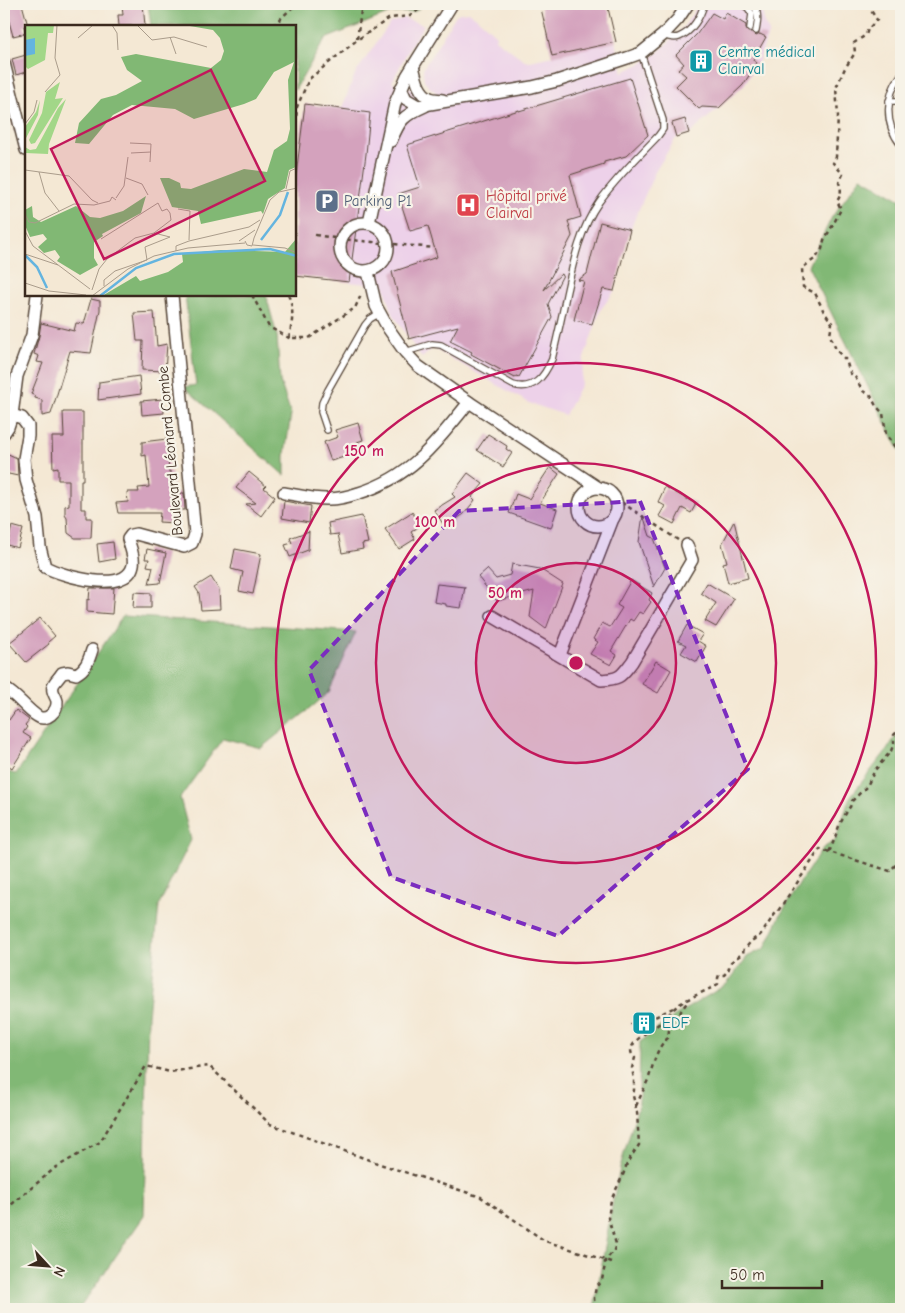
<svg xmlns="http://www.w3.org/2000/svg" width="905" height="1313" font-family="'Comic Neue',sans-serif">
  <rect width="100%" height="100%" fill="#f7f3e8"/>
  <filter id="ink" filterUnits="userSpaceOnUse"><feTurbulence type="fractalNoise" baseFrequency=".02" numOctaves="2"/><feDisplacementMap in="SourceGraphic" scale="10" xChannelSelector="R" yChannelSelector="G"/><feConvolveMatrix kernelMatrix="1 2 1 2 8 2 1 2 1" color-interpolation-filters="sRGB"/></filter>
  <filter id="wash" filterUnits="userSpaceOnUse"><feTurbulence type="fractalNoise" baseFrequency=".0096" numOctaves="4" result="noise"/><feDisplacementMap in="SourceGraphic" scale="20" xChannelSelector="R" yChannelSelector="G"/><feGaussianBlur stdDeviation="1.12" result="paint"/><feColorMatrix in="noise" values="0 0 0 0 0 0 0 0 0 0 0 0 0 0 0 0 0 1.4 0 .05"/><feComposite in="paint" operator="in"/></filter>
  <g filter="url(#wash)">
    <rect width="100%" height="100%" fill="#f4e8d4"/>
    <polygon fill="#edd1e9" points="540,4 607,4 623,72 644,62 656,54 683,28 699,4 758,4 762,10 765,25 769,32 758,63 744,85 691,133 676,138 655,172 630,230 614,292 601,309 584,358 581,384 565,415 529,403 433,348 422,358 409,339 393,314 384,286 295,276 295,181 305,104 342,108 355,74 390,23 404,18 424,25 411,45 392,82 424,93 432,94 437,93 428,86 424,80 423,69 456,15 460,13 468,12 475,16 496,35 495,39 527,62 552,56"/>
    <g fill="#81b874" stroke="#5e7149">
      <polygon points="148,4 424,4 414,12 390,13 325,39 295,90 295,26 151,26"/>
      <polygon points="861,177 901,200 901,453 808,266 832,217"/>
      <polygon points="185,295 266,295 277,336 280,381 291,414 285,454 285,476 184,387 196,385"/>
      <polygon points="123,616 356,632 329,692 312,707 261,748 223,738 180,798 191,840 159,905 148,1016 144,1216 79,1309 4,1309 4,771 16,774"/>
      <polygon points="901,728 901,1309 594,1309 613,1201 621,1164 639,1103 640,1042 676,1015 727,984 747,957 765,948 781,914 800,882 823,848 835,841 850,797 887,750"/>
    </g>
    <g id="blocks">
      <g fill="#d4a2bd">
        <polygon points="4,4 22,4 28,26 24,26 26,33 13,36"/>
        <polygon points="122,4 143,4 145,26 119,26 118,15 123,15"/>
        <polygon points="540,4 607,4 616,42 552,56"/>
        <polygon points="712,13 723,19 726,13 746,25 746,29 748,32 752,32 756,36 760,34 766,37 753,60 757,63 743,85 719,108 702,107 699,109 676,86 686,76 678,69 684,64 676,55 697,34"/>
        <polygon points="26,55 26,72 16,75 12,59"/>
        <polygon points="630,78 648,135 626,156 604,162 604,164 570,175 581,217 568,221 572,236 544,290 561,274 563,275 548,304 552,317 519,377 516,376 515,378 497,368 471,354 472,352 450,341 458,326 409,339 392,272 437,257 428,226 410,231 398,194 420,187 407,145 519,110 519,111"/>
        <polygon points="305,104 370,113 366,154 349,282 295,276 295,183"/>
        <polygon points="685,119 689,133 676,137 672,123"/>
        <polygon points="600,222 630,230 614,291 603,289 592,324 574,320 584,281 578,280 587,274"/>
        <polygon points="91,299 100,301 100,310 91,353 70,351 51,414 42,416 42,400 35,398 35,396 31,394 43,363 37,362 39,356 34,354 39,336 41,323 74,331 76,323 84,324"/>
        <polygon points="154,312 157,346 167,344 165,371 142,370 143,341 137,341 134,313"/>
        <polygon points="139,376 141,394 98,400 99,382"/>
        <polygon points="163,399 164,413 142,415 141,401"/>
        <polygon points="63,412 83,412 83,480 81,480 81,509 86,509 86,518 92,518 91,538 75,538 68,533 67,518 65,515 65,506 69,505 69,480 58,480 58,467 53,468 52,437 64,437"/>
        <polygon points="358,423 363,440 357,442 360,452 331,461 324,442 338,437 335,430"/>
        <polygon points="488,434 507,446 506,449 512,453 503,467 477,450"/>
        <polygon points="167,439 169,472 171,472 174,493 184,493 185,510 178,510 178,519 174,519 174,523 159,522 160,513 118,513 116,503 128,502 127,492 139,492 138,488 149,487 146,455 142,456 142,442"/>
        <polygon points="4,452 17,458 18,476 4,473"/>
        <polygon points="550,467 559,474 540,503 557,509 551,528 509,513 516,494 529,499"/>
        <polygon points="249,472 266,486 264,488 275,497 261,516 246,504 256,503 236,488"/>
        <polygon points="468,473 483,484 472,497 475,500 464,514 445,527 434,510 455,497 452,494"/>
        <polygon points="665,487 696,504 691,513 682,508 674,524 659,516 665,506 658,502"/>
        <polygon points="284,501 311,506 309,523 282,518"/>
        <polygon points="412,512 421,525 411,532 415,539 399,549 385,529"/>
        <polygon points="643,515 650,536 654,538 665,568 654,587 639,542"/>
        <polygon points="362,516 368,543 362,544 363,549 342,553 338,534 330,535 328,523"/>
        <polygon points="734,521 748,578 728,583 723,563 727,562 722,544"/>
        <polygon points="12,526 23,529 18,548 7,545"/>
        <polygon points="309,531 308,550 290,557 285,545 292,543 290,538"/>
        <polygon points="113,542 115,559 99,562 97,544"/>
        <polygon points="147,549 166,553 160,583 149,584 153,567 147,566 149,559 145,559"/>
        <polygon points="235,549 261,554 253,594 239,591 243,572 231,569"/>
        <polygon points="512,564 540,569 563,584 546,629 530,617 534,591 497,601 478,577 487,569 496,579 510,575"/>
        <polygon points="211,577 219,590 220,609 201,610 199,593 195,587"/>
        <polygon points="631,580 652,593 649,600 651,602 643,614 639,612 633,621 630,619 611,651 617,655 611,665 590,654 598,642 593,639 602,623 610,627 622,608 617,605"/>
        <polygon points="707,583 734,599 716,627 705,621 716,603 701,593"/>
        <polygon points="437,584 465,587 461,608 446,606 446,604 434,602"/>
        <polygon points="90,588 114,588 112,614 87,612 87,599 89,600"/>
        <polygon points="134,592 151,593 151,608 133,608"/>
        <polygon points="40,618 55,636 48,642 49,644 26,662 9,643 23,632"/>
        <polygon points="687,625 703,634 698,641 706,646 697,662 681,653 686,645 678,641"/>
        <polygon points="656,661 671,670 658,693 642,684"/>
        <polygon points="16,710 29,720 25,725 27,727 23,733 31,738 12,768 4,762 4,715 9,720"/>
        <polygon points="646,1015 650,1015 654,1026 645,1033 640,1028 630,1024"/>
      </g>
    </g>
  </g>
  <g filter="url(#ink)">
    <use href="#blocks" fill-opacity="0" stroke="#574639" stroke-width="1"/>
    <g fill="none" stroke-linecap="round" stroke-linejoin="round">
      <g stroke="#574639" stroke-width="8">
        <g id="lane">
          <polyline points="742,4 748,8 752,14 750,28"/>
          <path d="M753,4C759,12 758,21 756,31"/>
          <path d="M663,35C668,37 674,39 679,37C692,32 701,16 704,4"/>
          <path d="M901,75C885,96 884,124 901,145"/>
          <polyline points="889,101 901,101"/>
          <path d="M405,352L432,344L441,345L513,385C534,391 544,377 552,359C557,338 562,317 566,295C573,263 580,229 599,202C616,178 638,157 658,136L663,129V120L641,53"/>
          <polyline points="327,430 321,412 322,403 328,390 365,325 370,319 380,313"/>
        </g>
      </g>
      <g stroke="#574639" stroke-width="14">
        <g id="street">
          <polyline points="4,63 26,150"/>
          <path d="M413,66C416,78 418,93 430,98C434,100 439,99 443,100"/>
          <polyline points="401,88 406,99 418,106 532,87 557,81 627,58 641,53 663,35 678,19 688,4"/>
          <path d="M391,141C400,119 403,116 425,106"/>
          <circle cx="364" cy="247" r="24"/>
          <polyline points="369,223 395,103 407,76 452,4"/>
          <polyline points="368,272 376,306 388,328 405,352 418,366 469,402 599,488"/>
          <path d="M12,415L22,418L28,426V436L24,459L26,480L37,517L40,547L45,567C63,576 127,595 133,565C135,557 130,547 128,539L131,535L136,534L184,547L192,543L195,534L172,295"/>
          <polyline points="4,433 8,427 12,415 17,376 32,335 37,295"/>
          <circle cx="598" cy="507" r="19"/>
          <path d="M284,493C298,495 315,500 329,499C339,499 350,496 359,493C411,477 437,442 469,402"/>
          <path d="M492,616L601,680C621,679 621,676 632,662L692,560L687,545"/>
          <polyline points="560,655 614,516"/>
          <path d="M4,688C18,696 25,708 37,716C46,723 58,711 57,701C56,696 51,692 53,686C54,682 60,677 62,673L68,672L76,674C86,669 89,660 92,650"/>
        </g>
      </g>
      <g stroke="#574639" stroke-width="2.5" stroke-dasharray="4 4" stroke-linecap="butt">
        <path d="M870,4V9L877,20L868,29L866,35L854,43L855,53L845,68L836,88L838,116L836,157L833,163L843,174L839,183C842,189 841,196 837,201L841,209L833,225L824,240L822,249L816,258L802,268L803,287L815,293L824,312L832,323L830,335L833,343L837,351L846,360L850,373L855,377L863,391L871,396L876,406L883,413L886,435L895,447L901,459"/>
        <polyline points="273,26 296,4"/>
        <polyline points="357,39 362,4"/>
        <polyline points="295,132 297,107 309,79 357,40 390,18 410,16 426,4"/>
        <polyline points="315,235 341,239 435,248"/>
        <polyline points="337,238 345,227 357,220"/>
        <polyline points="252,295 269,327 289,338"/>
        <path d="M288,295C295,308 292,324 289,338H309L355,308L361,295"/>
        <polyline points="615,498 678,540"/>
        <path d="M829,852C833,844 835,837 838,829C840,822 845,816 848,809L850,807L852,801L867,786L875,770L891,751L894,743V735L901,728"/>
        <polyline points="641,1024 673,1008"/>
        <path d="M636,1106C640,1097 644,1089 648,1080C653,1067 656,1047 668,1038L669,1030L678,1020L681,1011L688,1001"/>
        <polyline points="4,1204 11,1205 55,1168 100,1142 146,1066 170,1072 209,1066 270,1124 383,1165 481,1197 545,1241 611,1262"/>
        <path d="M595,1309L594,1298L596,1287L602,1280L605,1265V1261L614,1250L616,1244L608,1218L611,1200L623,1175L628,1161L639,1145L637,1112L633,1096L634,1090V1079L632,1068L635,1058C620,1045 652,1030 660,1023C666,1018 671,1011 677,1006C689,997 705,992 718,984V978L719,975H724L728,971L731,962L743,953L744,948C749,946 749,942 753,940C755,938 758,937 760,935C767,928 771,917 778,911L820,849L890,871L901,859"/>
      </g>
      <use href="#lane" stroke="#fff" stroke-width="5.5"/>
      <use href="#street" stroke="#fff" stroke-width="11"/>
    </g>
  </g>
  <path fill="#7b2cbf" fill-opacity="0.2" stroke="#7b2cbf" stroke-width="4" stroke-dasharray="10 6" stroke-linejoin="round" d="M640,501L748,769L558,936L391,877L309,670L459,511Z"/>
  <circle cx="576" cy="663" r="100" fill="#c2185b" fill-opacity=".12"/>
  <g fill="none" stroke="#c2185b" stroke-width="2.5">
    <circle cx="576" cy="663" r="100"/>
    <circle cx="576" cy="663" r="200"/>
    <circle cx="576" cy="663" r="300"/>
  </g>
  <defs>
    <g id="building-square" transform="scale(1.25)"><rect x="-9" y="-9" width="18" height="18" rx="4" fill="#0f9aa8" stroke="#f7f3e8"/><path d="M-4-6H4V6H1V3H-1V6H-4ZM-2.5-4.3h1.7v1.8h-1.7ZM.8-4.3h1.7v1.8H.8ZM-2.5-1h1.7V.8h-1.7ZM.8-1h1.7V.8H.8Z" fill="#fff"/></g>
    <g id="parking-square" transform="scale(1.25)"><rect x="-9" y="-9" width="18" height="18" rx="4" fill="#5c6f8a" stroke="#f7f3e8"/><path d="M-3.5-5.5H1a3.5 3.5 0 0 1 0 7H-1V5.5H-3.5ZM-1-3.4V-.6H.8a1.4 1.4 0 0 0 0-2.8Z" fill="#fff"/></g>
    <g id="hospital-square" transform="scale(1.25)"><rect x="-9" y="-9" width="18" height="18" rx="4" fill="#e0444e" stroke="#f7f3e8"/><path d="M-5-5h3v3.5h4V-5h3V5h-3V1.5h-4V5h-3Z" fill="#fff"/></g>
  </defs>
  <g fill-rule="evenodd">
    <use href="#building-square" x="701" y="61"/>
    <use href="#parking-square" x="327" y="201"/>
    <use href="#hospital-square" x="468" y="205"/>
    <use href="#building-square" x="644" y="1023"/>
  </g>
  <g text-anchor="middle" stroke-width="4.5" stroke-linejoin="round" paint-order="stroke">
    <g font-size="15" fill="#0d838f" stroke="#f7f3e8" text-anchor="start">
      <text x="718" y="57">Centre médical<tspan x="718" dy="17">Clairval</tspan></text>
      <text x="662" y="1028">EDF</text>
    </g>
    <g font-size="15" fill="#be3a42" stroke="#f7f3e8" text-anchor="start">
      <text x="486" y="201">Hôpital privé<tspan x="486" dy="17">Clairval</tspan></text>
    </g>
    <g font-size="15" fill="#4e5e75" stroke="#f7f3e8" text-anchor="start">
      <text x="344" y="206">Parking P1</text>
    </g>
    <g font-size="15" fill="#3b2a1e" stroke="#f7f3e8">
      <text transform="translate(170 451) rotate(-95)" y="5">Boulevard Léonard Combe</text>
    </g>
  </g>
  <g transform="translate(25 25)">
    <rect width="271" height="271" fill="#f4e8d4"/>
    <path d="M0,0H29L28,8H23L20,35L3,44L0,41ZM35,57L30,74L38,73L10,118L6,119L4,115L17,88L21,67ZM41,74L24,119L23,129L0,128V122L5,125L11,124L33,83ZM15,75L13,90L0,115V102L11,87Z" fill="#a2d788"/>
    <path d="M159,0H271V142L264,145L260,163L243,174L238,189L236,186L176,199L173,186L147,182L135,153H144L155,158L156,163L166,164L219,144L242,147L249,125L262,116L265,104L263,55L269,37L249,47L231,74L219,79L169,94L150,84L107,80L88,90L64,119L50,118L54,98L76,74L91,70L117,56L102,45L96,32L111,29L186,43L196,35L199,26L195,13L188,5ZM121,171L116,188L77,209L78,211L69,217V233L73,240L55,250L32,236L35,232L30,225L19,228L13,222L22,214L18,209L5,212L0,200V185L7,181L8,192L16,197L51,181L65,192L75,193L98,186ZM271,214V271H77L111,251L115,256L143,247L158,237L157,229L196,225L260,227Z" fill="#81b874"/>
    <path d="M10,13V29L0,31V15Z" fill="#64b4df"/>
    <path fill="none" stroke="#64b4df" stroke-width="2.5" d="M236,215L255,190L263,167M0,230L12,242L22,263M75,271L111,243L149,229L245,224L272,231"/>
    <path fill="none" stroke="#aa9c8b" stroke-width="1" d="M87,0L92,8L93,25M112,0L127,15L149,12L182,22M145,12L151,29M53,13L68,0M20,67L35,50L30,33L32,0M0,99L9,87L12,75M105,118L126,119L125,137M106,128L126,127M0,145L44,151L67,175L73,178M14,147L20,168L34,186M101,153L117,159L123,170M261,164L265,146L272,143M91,173L99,161L103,132M153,184L165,186L164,215M0,189L4,197L10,198L49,179L69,180L85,176L87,172L91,175M0,206L8,221L65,264M229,213L245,175L254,167L272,163M214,216L230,205M220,216L222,220L227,221L229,213M228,220L260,223L272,228M151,226V221L164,216L224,202L235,195M0,229L33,240M0,258L24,266L61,270M79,261V255L90,246L122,235L120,222L145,212L129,208M67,265L74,244L82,234L110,213L129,208L146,195L145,188L142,184L137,186L133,178L76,214M67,271L103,244L129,231L163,223L220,218"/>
    <path fill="#c2185b" fill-opacity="0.15" stroke="#c2185b" stroke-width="2.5" d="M186,45L240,156L79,234L26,124Z"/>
    <rect width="271" height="271" fill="none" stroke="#3b2a1e" stroke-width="2.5"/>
  </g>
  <circle cx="576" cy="663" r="8" fill="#c2185b" stroke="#f7f3e8" stroke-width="2.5"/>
  <g font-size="15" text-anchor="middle" font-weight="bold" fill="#c2185b" stroke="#f7f3e8" stroke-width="4.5" stroke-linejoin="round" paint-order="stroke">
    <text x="364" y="456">150 m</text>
    <text x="435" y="527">100 m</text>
    <text x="505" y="598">50 m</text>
  </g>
  <rect width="905" height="1313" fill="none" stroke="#f7f3e8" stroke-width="20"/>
  <g transform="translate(48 1266) rotate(116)" stroke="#f7f3e8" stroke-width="4" paint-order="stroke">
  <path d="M0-4L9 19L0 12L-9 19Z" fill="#3b2a1e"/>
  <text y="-8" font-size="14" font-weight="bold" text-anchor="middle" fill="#3b2a1e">N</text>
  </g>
  <path d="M722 1280v8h100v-8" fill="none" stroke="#3b2a1e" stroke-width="2.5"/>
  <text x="730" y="1280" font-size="15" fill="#3b2a1e" stroke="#f7f3e8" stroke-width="4" paint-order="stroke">50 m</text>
</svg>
